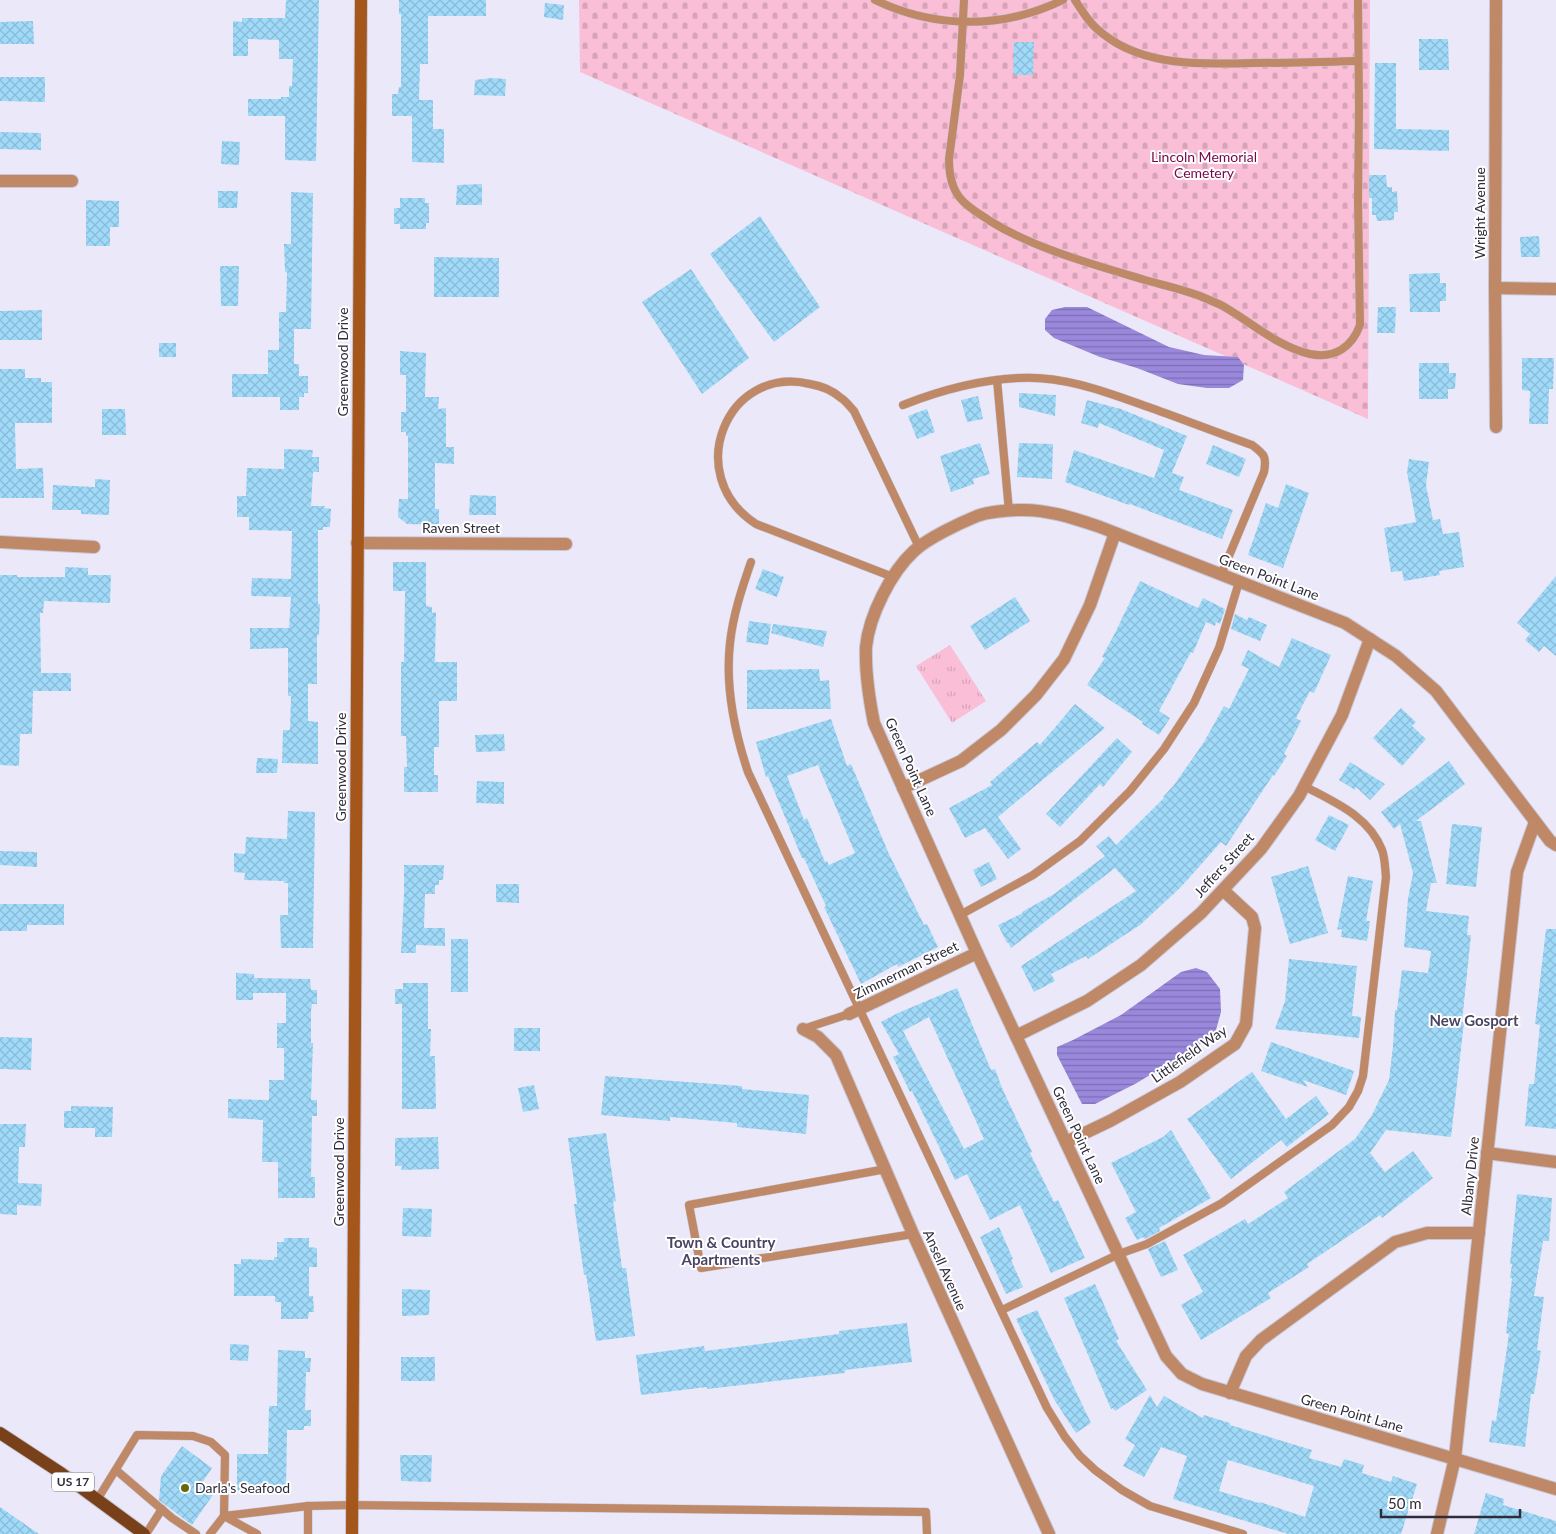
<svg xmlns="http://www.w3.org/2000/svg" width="1556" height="1534" font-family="Lato,sans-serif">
  <defs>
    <pattern id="grass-tufts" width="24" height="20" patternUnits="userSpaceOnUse" patternTransform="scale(1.25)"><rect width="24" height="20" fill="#fabed7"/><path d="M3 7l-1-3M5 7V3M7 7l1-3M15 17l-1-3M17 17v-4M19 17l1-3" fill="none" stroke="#d7a3b9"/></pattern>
    <pattern id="cemetery-stones" width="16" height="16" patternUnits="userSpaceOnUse" patternTransform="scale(1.25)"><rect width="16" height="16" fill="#fabed7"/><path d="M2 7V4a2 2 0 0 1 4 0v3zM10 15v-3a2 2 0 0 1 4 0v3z" fill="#d7a3b9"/></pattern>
    <pattern id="water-rules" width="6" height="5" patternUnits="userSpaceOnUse" patternTransform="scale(1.25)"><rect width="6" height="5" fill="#9988db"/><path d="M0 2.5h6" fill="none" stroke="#7d6fb3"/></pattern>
    <pattern id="building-cross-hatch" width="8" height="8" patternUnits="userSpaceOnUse" patternTransform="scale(1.25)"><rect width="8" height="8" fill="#a0daf9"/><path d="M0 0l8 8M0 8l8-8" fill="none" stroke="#8abbd6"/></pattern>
  </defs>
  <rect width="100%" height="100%" fill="#ebe9f9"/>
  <polygon fill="url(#grass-tufts)" points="950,645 986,701 952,723 916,666"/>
  <polygon fill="url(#cemetery-stones)" points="579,0 1370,0 1368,419 580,72"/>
  <g fill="url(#water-rules)">
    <polygon points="1065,307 1087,307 1169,347 1204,355 1238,357 1244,365 1243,380 1229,388 1207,388 1178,384 1137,368 1100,357 1054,338 1045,330 1045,319 1052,310"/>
    <polygon points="1196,968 1207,972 1220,989 1221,1012 1216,1030 1197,1047 1135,1084 1095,1104 1082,1104 1057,1055 1057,1047 1073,1040 1121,1015 1181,972"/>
  </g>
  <g fill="url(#building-cross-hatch)" fill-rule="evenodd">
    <polygon points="286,0 319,0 316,161 285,160 285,116 248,116 248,99 281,99 281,97 289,97 289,86 292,86 293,59 279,59 279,40 248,39 248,56 233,56 233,21 242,22 242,18 285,18"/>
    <polygon points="399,0 486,0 486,16 428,16 428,64 420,64 419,100 433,100 433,129 444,129 444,163 412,162 412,116 392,116 392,94 398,94 399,87 401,87 401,14 399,14"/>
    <polygon points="545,3 564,5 563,20 544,17"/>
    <polygon points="33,21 34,44 0,44 0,22"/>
    <polygon points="1419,39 1448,39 1449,70 1419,70"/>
    <polygon points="1014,42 1034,42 1033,75 1013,75"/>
    <polygon points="1375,63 1396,63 1396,129 1449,130 1449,151 1374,149"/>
    <polygon points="0,77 45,77 45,102 0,101"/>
    <polygon points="492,78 506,79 505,96 474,95 475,80"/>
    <polygon points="0,132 41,133 41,150 0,149"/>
    <polygon points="222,141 240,142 239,165 221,164"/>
    <polygon points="1369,175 1386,175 1387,187 1392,187 1392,192 1397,191 1398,212 1394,212 1394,220 1377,221 1376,215 1372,215 1372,198 1369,198"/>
    <polygon points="482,184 482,205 456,205 457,185"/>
    <polygon points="218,191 238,191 237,208 218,208"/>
    <polygon points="291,192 313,193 311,329 294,329 294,364 299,364 299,376 308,376 308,393 304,393 304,397 299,397 299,410 280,410 280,397 232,397 232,374 268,374 268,350 279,350 279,312 286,312 287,272 285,272 284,244 291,244"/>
    <polygon points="400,198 425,198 425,203 429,203 429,223 426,223 426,229 400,229 400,224 394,224 394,208 400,208"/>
    <polygon points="86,200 119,201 119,227 110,227 110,246 86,246"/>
    <polygon points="760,216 820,307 774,342 710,254"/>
    <polygon points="1539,236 1540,257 1521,257 1520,237"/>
    <polygon points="434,257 499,258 499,297 434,297"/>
    <polygon points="220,266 239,266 238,306 221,306"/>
    <polygon points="691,269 749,358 702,394 642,302"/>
    <polygon points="1440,273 1440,283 1446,283 1446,301 1440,301 1440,312 1410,312 1409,274"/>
    <polygon points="1378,307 1396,307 1395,333 1377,333"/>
    <polygon points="42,310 42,340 0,340 0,311"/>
    <rect x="159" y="343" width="17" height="14"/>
    <polygon points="400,351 426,353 425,397 439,397 438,409 446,408 446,447 454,447 454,464 435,463 435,509 439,509 439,525 407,524 398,517 399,499 408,499 408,436 406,436 406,432 401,432 401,412 406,412 406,375 400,375"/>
    <polygon points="1522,358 1554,358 1553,389 1549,389 1548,424 1529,424 1530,391 1522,390"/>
    <polygon points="1419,363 1449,363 1449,373 1456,373 1455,389 1448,389 1448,399 1419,399"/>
    <polygon points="0,369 25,369 25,378 41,378 41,382 52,382 52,423 15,423 16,469 43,468 44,498 0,498"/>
    <polygon points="1019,393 1056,395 1055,416 1019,407"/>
    <polygon points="978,396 983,419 967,422 961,400"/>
    <polygon points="1087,400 1121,409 1187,436 1172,473 1184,477 1179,490 1233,510 1222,539 1130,504 1129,505 1065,482 1074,450 1154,478 1164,450 1099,423 1098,428 1081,423"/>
    <polygon points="102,409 125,409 126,435 102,435"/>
    <polygon points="927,409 935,432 917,439 908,416"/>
    <polygon points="980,443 990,474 973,479 974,484 951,492 940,456"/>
    <polygon points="1019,443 1053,444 1052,479 1017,477"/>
    <polygon points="1213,445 1246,459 1239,477 1206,464"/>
    <polygon points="284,449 313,450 312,457 319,457 319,472 313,472 311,506 325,506 324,508 331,509 330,527 323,527 323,530 318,530 318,604 320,604 319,635 317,635 317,684 308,684 308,721 318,722 318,764 282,763 283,730 290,730 291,696 288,696 288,648 250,649 250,628 289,628 291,597 251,596 252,578 291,579 292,531 249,530 249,517 237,517 237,496 246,496 247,468 284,469"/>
    <polygon points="1409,459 1429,462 1426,485 1433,520 1440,519 1443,534 1459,532 1464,567 1439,571 1440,575 1404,581 1402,571 1391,572 1384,528 1416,522 1407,472"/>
    <polygon points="95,479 110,480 109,515 81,514 81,510 52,510 53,485 95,487"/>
    <polygon points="1286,484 1309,493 1283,568 1248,555 1266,503 1278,508"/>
    <polygon points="470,495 496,496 496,515 469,515"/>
    <polygon points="393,562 426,562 426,606 432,607 432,613 436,612 435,662 457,662 457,701 439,701 439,747 434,747 434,775 438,775 438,792 404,792 404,767 407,767 406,736 401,736 401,662 404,662 405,591 393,591"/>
    <polygon points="65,567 88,568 88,575 111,575 110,603 44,601 43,613 40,613 41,673 71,673 71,691 33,691 32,734 20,734 19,766 0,765 0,575 17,575 17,577 65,577"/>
    <polygon points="763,569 784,577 777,597 755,589"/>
    <polygon points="1556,576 1556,656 1544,646 1539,652 1525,640 1530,634 1517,623"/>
    <polygon points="1140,581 1198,608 1203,598 1225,609 1220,624 1216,622 1215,626 1206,622 1193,653 1191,652 1159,711 1170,718 1159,735 1142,724 1143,722 1087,685 1105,658 1102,657 1114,635"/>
    <polygon points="1015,597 1030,621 985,650 970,626"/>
    <polygon points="1235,614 1247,620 1249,617 1267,625 1260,641 1231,629"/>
    <polygon points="749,621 771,624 768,645 746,642"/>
    <polygon points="773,624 827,631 823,647 771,633"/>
    <polygon points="1292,638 1331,655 1314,693 1310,691 1296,718 1301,721 1284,754 1287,756 1274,776 1273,775 1226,846 1221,842 1181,887 1140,925 1088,959 1086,956 1051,974 1055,981 1034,992 1021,966 1136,891 1115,868 1011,948 1008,942 1007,943 998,925 1023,913 1022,912 1054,894 1105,856 1096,846 1109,836 1116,845 1164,798 1163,797 1174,785 1204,742 1224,706 1229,709 1249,669 1241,665 1248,650 1279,667"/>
    <polygon points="819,669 820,681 829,680 831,709 747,709 747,670"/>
    <polygon points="1075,704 1105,728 998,817 1021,849 1008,859 985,828 965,838 949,808 992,785 990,782 1037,742 1040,745"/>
    <polygon points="1401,708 1416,722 1412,726 1426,739 1402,766 1373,738"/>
    <path d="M831,719L847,766L851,764L889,854L924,925L927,924L938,947L898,967L897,964L861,984L824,907L826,906L804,858H802L768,776L766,777L756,742ZM818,765L855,853L829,865L827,861L825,862L807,818L804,820L787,776Z"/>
    <polygon points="504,734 505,751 476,752 475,735"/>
    <polygon points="1117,738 1132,752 1103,787 1100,784 1060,827 1046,814"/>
    <polygon points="257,758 278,759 277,773 256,773"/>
    <polygon points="1449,761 1465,784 1416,821 1421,821 1437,883 1431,883 1426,911 1469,916 1467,935 1471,935 1462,1022 1464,1022 1451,1137 1386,1130 1370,1153 1385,1172 1413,1151 1433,1178 1382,1218 1380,1215 1307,1264 1309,1267 1268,1293 1271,1298 1201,1340 1181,1305 1203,1292 1183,1255 1245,1219 1248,1224 1288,1198 1284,1192 1355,1139 1372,1115 1389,1080 1393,1046 1395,1010 1397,1010 1402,970 1428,973 1431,951 1404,947 1408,899 1413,873 1400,824 1394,829 1381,812"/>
    <polygon points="1350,762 1385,784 1370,800 1356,787 1355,790 1339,780"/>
    <polygon points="477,781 504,782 504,804 476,803"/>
    <polygon points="288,811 315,812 313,948 281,948 280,915 288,915 288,883 284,883 284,881 244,880 245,873 234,872 234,853 245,854 246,837 287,839"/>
    <polygon points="1329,815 1349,825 1335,851 1315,840"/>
    <polygon points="1452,824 1482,827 1476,887 1446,884"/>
    <polygon points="0,851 37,852 37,867 0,865"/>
    <polygon points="989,862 997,879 981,887 973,870"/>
    <polygon points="404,865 444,865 443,880 439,880 439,885 435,885 435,894 425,894 424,928 445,928 445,946 416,945 416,953 401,953 404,894"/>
    <polygon points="1308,866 1328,933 1290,944 1271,877"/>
    <polygon points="1348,876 1373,881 1366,921 1370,921 1367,941 1341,937 1342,929 1337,930"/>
    <polygon points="496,884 519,884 519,903 496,902"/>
    <polygon points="0,904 64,904 64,925 27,925 27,931 0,931"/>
    <polygon points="1546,929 1556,929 1556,1129 1525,1126 1529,1084 1534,1084 1540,1025 1535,1024"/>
    <rect x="451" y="939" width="17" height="53"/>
    <polygon points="1289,959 1357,966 1352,1016 1361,1017 1359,1038 1275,1029 1285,1001"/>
    <polygon points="236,973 254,974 254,978 310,979 311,990 317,990 317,1004 312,1004 311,1010 311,1043 313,1043 311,1100 317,1100 317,1116 312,1116 311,1177 315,1177 315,1198 278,1198 278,1162 262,1162 263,1120 228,1118 228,1099 269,1100 269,1080 284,1080 284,1048 277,1048 277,1023 286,1023 286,993 253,993 253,1000 236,1000"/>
    <polygon points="403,983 428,983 428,1029 431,1029 430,1056 435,1056 436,1109 402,1109 402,1004 395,1004 395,989 403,989"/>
    <path d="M957,988L991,1070L995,1069L1002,1088L1032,1152L1030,1153L1054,1202L1058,1200L1085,1258L1051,1273L1020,1205L990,1220L967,1174L955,1180L912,1091L910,1092L893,1057L899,1054L881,1022L898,1013ZM929,1017L984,1139L964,1149L903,1031Z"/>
    <rect x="514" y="1028" width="26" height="23"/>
    <polygon points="0,1037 32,1038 31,1070 0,1069"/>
    <polygon points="1271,1042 1354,1071 1346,1095 1303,1080 1308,1087 1261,1071"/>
    <polygon points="1252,1072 1286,1119 1316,1096 1329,1114 1287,1147 1281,1140 1231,1179 1187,1119"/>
    <polygon points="605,1076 742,1086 742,1089 809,1095 806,1134 737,1127 737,1123 670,1117 670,1121 601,1115"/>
    <polygon points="534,1085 539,1109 523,1112 518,1088"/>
    <polygon points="71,1106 113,1107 112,1137 95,1137 95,1128 64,1128 64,1111 71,1111"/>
    <polygon points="0,1124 26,1124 25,1147 19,1147 18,1183 42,1184 41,1206 17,1205 17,1215 0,1214"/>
    <polygon points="1171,1130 1211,1198 1159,1228 1160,1231 1145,1239 1143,1237 1137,1240 1125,1218 1136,1212 1111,1163 1163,1137"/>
    <polygon points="606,1133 616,1201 613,1202 622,1268 626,1268 635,1336 596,1341 586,1274 584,1275 574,1204 577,1204 568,1138"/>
    <polygon points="438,1137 439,1169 401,1170 402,1166 395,1166 395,1138"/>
    <polygon points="1517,1194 1552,1198 1549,1241 1543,1241 1534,1296 1544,1297 1537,1350 1541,1351 1534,1394 1531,1394 1525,1447 1489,1442 1492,1420 1496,1421 1509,1334 1506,1333 1512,1278 1510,1278 1512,1264 1510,1264"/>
    <polygon points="403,1208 432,1209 431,1237 402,1236"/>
    <polygon points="999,1227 1013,1259 1011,1260 1023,1287 1006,1294 980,1237"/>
    <polygon points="284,1238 309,1238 309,1247 317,1248 317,1267 309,1267 309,1296 313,1296 314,1312 309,1312 308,1319 281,1319 281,1302 275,1302 275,1296 234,1296 234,1264 241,1264 241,1259 274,1260 274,1257 277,1257 277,1242 284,1242"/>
    <polygon points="1165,1241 1178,1270 1161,1277 1148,1249"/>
    <polygon points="1095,1284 1119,1339 1116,1341 1147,1390 1115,1411 1113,1408 1111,1409 1064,1298"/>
    <polygon points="402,1289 430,1290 429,1315 402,1316"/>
    <polygon points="1037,1310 1091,1423 1076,1433 1055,1401 1016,1319"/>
    <polygon points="907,1323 912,1362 845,1370 845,1373 707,1389 707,1387 641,1395 636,1355 704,1346 705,1351 839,1334 839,1331"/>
    <polygon points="230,1344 249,1345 248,1361 230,1360"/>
    <polygon points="278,1350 305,1351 305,1358 311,1358 310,1372 306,1372 305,1410 311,1410 311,1426 304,1426 304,1430 287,1430 286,1492 237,1491 237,1454 268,1454 269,1406 277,1406"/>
    <rect x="401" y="1357" width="34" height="24"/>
    <path d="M1150,1395L1157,1407L1164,1396L1203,1418L1204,1415L1230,1423V1425L1312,1450L1309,1458L1341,1467L1344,1459L1364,1465L1362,1473L1391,1482L1393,1476L1417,1484L1401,1534H1288L1173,1499L1187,1456L1161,1447L1144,1477L1123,1466L1135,1445L1125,1439ZM1228,1460L1314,1486L1305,1517L1260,1502L1259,1503L1219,1491Z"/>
    <polygon points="182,1446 212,1468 202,1483 215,1492 192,1525 159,1500 161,1476"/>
    <polygon points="400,1455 432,1455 431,1482 401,1481"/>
    <polygon points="1486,1493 1504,1499 1503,1505 1556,1521 1556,1534 1474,1534"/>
    <polygon points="0,1507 39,1534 0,1534"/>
  </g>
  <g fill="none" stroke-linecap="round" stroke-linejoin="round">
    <g stroke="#c9c7d7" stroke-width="9">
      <g id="lane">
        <path d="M875,0C935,29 1003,29 1063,0"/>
        <path d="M964,0L960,75L949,159C949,173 951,187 960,198C968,208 980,214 990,221C1035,249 1095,265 1145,280C1163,285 1182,289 1200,296C1207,299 1214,302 1221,305C1250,321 1276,346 1310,354C1335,359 1352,347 1360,325L1358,200L1359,107L1358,0"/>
        <path d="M1075,0C1081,9 1087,20 1096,28C1138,67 1197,64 1251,63C1286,63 1322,62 1358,61"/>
        <polyline points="997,380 1009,511"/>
        <path d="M903,405C941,390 977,380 1018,378C1064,375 1109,393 1151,408C1185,420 1218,433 1252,445C1264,454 1267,456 1264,472L1221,575"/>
        <path d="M751,562C742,588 733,615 730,643C725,687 734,730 748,772L1047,1408L1065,1437L1080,1456L1095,1470L1122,1490L1150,1506L1243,1534"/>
        <path d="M893,577L756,524C681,475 727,364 810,384C822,386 832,390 841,398C846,401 850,407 854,411L919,547"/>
        <polyline points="960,915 1033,875 1080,841 1130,791 1164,749 1194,703 1219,648 1239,582"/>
        <polyline points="803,1029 849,1014"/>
        <polyline points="886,1169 689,1205 701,1268 913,1234"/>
        <path d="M1002,1310L1119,1254L1147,1244L1222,1203L1332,1125L1349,1107L1358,1091L1363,1076L1386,877C1385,868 1385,858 1382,850C1369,816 1334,802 1304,786"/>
        <polyline points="116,1470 172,1518 196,1534"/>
        <polyline points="97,1500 137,1435 193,1436 211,1442 225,1455 224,1516 257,1534"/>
        <polyline points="146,1534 162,1509"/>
        <polyline points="210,1534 224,1516 308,1506 352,1505 926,1512 927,1534"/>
        <polyline points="308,1534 308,1506"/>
      </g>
    </g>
    <g stroke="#c9c7d7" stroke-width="14">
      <g id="street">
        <polyline points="1496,0 1495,288 1496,427"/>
        <polyline points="0,181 72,181"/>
        <polyline points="1495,288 1556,289"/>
        <polyline points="0,542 94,547"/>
        <polyline points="357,543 566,544"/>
        <polyline points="903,788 961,761 1001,730 1036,695 1064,659 1090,605 1115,533"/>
        <path d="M1556,845L1550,841L1436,691L1396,656L1345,623L1100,527C1073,518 1047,509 1019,510C1008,510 987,512 977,516C960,523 928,538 914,551C891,572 869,616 866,647C865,673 869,698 874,723L977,953L1166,1356L1182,1374L1202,1384L1556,1489"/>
        <polyline points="849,1014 977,953"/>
        <polyline points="803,1029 818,1037 836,1055 913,1234 1049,1534"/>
        <polyline points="1016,1036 1087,1001 1141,965 1201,913 1261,849 1299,796 1342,715 1370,639"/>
        <polyline points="1066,1142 1110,1121 1180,1082 1235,1044 1246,1024 1255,928 1252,917 1223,890"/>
        <polyline points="1487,1153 1556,1162"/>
        <polyline points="1230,1393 1246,1356 1261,1340 1395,1242 1427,1233 1479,1233"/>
        <polyline points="1437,1534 1455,1458 1517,872 1535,822"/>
      </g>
    </g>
    <g stroke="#c9c7d7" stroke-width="14">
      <polyline id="secondary" points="352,1534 361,0"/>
    </g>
    <g stroke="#c9c7d7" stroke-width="14">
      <polyline id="primary" points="0,1433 61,1473 144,1534"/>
    </g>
    <use href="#lane" stroke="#bf8866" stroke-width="8"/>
    <use href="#street" stroke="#bf8866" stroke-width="12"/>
    <use href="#secondary" stroke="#a4561b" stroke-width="12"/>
    <use href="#primary" stroke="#78411a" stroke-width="12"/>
  </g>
  <circle fill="#65690a" stroke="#fff" stroke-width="2" cx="185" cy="1488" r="5"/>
  <g text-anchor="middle" stroke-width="4" stroke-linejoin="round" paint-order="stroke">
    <rect fill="#fff" stroke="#6d6b76" stroke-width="1" x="52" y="1472.5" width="42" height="19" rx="4"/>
    <g font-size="12" font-weight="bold" fill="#2f2c3b">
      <text x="73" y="1486">US 17</text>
    </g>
    <g font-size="14" fill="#780549" stroke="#fff">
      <text x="1204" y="162">Lincoln Memorial<tspan x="1204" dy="16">Cemetery</tspan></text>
    </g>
    <g font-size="14" fill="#2f2c3b" stroke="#fff">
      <text transform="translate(1480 213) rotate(-90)" y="5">Wright Avenue</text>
      <text transform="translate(343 362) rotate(-90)" y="5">Greenwood Drive</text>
      <text x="461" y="533">Raven Street</text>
      <text transform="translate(1269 577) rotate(21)" y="5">Green Point Lane</text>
      <text transform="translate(341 767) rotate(-90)" y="5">Greenwood Drive</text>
      <text transform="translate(911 767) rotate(66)" y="5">Green Point Lane</text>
      <text transform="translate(1224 865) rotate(-48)" y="5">Jeffers Street</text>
      <text transform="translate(906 970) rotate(-26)" y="5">Zimmerman Street</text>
      <text transform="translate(1189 1054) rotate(-35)" y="5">Littlefield Way</text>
      <text transform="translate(1079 1135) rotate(65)" y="5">Green Point Lane</text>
      <text transform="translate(339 1172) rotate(-90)" y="5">Greenwood Drive</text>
      <text transform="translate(1470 1176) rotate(-84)" y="5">Albany Drive</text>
      <text transform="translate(945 1270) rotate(66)" y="5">Ansell Avenue</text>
      <text transform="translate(1352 1413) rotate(16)" y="5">Green Point Lane</text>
    </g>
    <g font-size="14" fill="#2f2c3b" stroke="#fff" text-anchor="start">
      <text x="195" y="1493">Darla's Seafood</text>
    </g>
    <g font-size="15" font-weight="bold" fill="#494364" stroke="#fff">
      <text x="1474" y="1026">New Gosport</text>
      <text x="721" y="1248">Town &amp; Country<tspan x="721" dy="17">Apartments</tspan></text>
    </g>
  </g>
  <path d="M1381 1509v8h139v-8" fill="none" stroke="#2f2c3b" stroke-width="2.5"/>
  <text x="1388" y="1509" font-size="15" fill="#2f2c3b" stroke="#ffffff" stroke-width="4" paint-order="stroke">50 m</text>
</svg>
